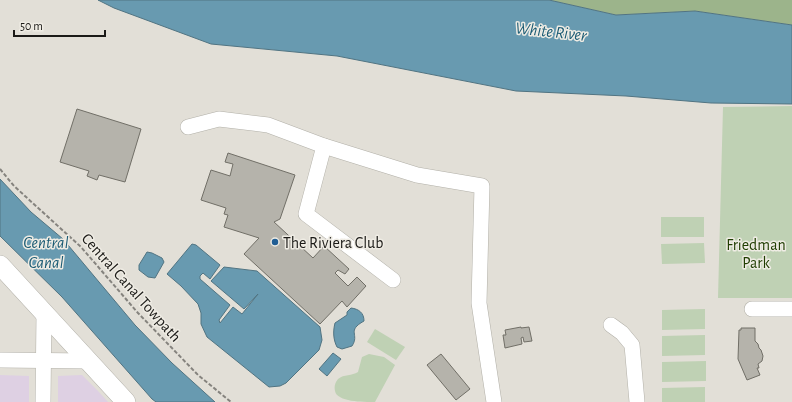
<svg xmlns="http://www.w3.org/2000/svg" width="792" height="402" font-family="'Alegreya Sans',sans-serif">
  <rect width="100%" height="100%" fill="#e2dfd7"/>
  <g fill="#ded0e3">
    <polygon points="0,375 29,376 29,402 0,402"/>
    <polygon points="82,375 98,391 108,402 58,402 58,376"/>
  </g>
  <g fill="#bfd1b4">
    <polygon points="792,106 792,298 718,298 723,107"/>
    <rect x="661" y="217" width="43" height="20"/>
    <polygon points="704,243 705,263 662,264 661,244"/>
    <polygon points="705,309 705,329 662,330 662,310"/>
    <polygon points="375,329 405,347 396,360 367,342"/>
    <polygon points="705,335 705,355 662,356 662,336"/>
    <path d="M369,354L384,357L395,365L375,402C363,402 337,402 335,391C334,386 335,383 338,379C344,374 352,376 358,372L362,357Z"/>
    <polygon points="706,361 706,381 662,382 662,362"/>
    <polygon points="705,387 705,402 662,402 662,388"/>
  </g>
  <polygon fill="#9cb48b" points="549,0 792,0 792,25 695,11 616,15"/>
  <g fill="#689ab0" stroke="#517482">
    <polygon points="98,0 549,0 616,15 695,11 792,25 792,104 711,103 626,96 516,91 337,56 211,44 114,8"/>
    <polygon points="0,179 31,212 63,239 135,325 172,363 215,402 156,402 152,399 62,297 0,236"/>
    <polygon points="192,244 196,245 220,265 210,279 203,273 200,276 200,279 230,305 219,320 220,323 233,307 242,314 258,294 244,309 211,281 224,267 257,271 320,327 322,340 319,350 286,383 280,386 269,387 207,337 201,324 201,313 198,304 181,286 167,274"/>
    <polygon points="147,252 152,253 162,258 164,262 155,278 148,277 139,270 139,265"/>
    <path d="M351,308C359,309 364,313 364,321C346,331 360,334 352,346L342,349L337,347C333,339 333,331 335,323L347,315V312Z"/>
    <polygon points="333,353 341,359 327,376 319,369"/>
  </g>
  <g fill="#b5b3ab" stroke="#716f67">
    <polygon points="77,109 141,129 125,182 99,175 97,180 87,176 89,171 60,162"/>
    <polygon points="228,153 295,175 280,219 274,222 313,258 324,246 349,269 345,274 338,270 335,273 348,286 357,277 366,286 347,307 342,301 320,324 244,254 259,238 224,227 228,215 224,214 226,208 201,200 211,170 230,176 233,164 225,162"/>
    <polygon points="521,327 521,328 529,327 532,341 524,342 523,337 521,338 522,344 505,348 503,335 506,335 505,330"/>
    <polygon points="741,328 755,328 755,341 758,344 759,348 761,350 763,356 762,361 758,364 759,368 757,368 760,375 747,380 738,359 739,330 741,330"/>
    <polygon points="441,354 470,389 456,400 427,365"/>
  </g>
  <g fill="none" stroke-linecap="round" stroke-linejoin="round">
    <g stroke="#b2b0a8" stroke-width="16">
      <g id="minor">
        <polyline points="188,127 219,119 268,125 324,146 417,175 482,186 479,303 494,402"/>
        <polyline points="324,146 306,214 393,280"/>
        <polyline points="752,309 792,309"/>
        <polyline points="611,325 622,333 632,345 637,402"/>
        <polyline points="0,360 88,361"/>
        <polyline points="43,402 44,313"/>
      </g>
    </g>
    <g stroke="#b2b0a8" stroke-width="20">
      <polyline id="major" points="0,265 126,402"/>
    </g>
    <polyline stroke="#85837e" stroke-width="2" stroke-dasharray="4 2" stroke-linecap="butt" points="0,169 14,186 81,247 138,313 198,375 231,402"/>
    <use href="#minor" stroke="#fff" stroke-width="15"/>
    <use href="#major" stroke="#fff" stroke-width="19"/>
  </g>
  <circle fill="#215e94" stroke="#efece4" stroke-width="1.5" cx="275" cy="242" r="4"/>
  <g text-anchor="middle" stroke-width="3" stroke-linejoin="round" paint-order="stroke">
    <g font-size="16" fill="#1b1a17" stroke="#efece4" text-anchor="start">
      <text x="283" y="248">The Riviera Club</text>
    </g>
    <g font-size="16" fill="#1f3d00" stroke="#efece4">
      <text x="756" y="250">Friedman<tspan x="756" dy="18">Park</tspan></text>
    </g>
    <g font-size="16" fill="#1b1a17" stroke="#efece4">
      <text transform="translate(132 287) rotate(48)" y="6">Central Canal Towpath</text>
    </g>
    <g font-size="17" font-style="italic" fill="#1b5b74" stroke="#efece4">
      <text transform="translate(551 31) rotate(6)" y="6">White River</text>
      <text x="46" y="248">Central<tspan x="46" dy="20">Canal</tspan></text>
    </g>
  </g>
  <path d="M14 30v6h91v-6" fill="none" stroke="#1b1a17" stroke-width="2"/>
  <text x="20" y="30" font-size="12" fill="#1b1a17" stroke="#efece4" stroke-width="3" paint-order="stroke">50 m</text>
</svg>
